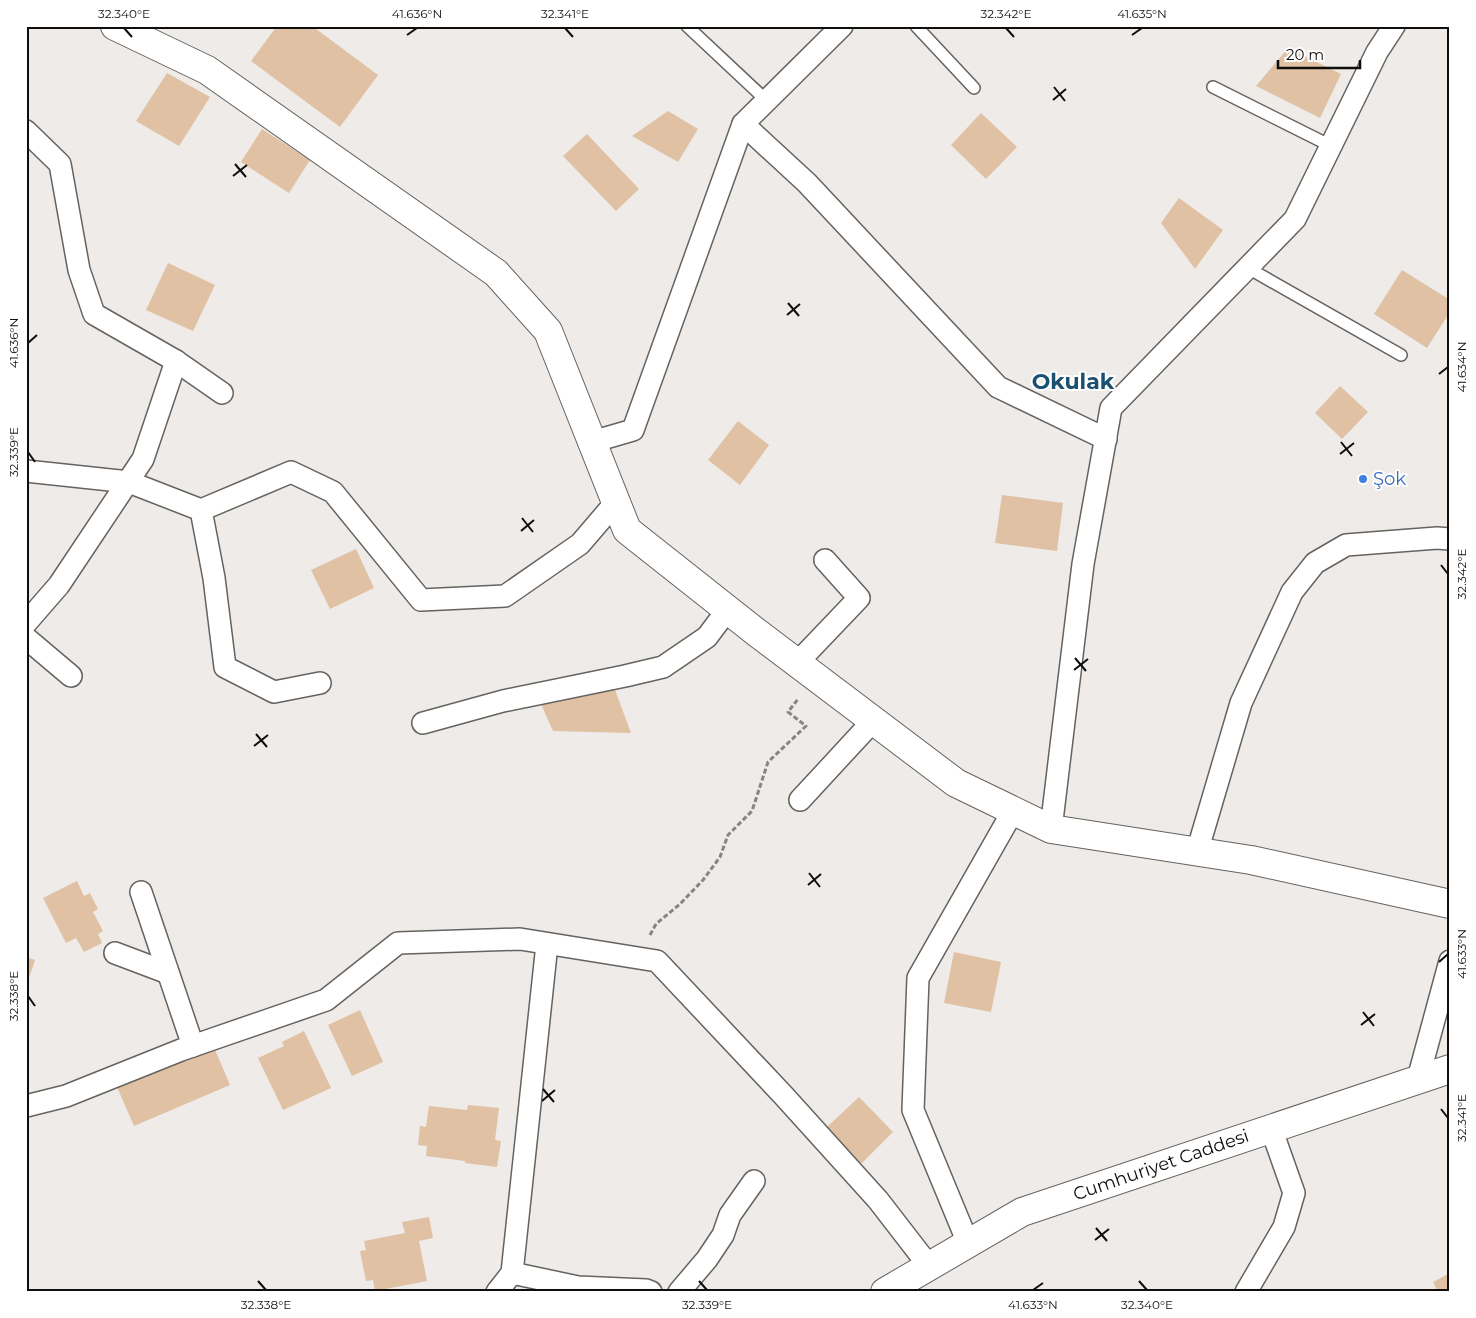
<svg xmlns="http://www.w3.org/2000/svg" width="1476" height="1318" font-family="Montserrat,sans-serif">
  <rect width="100%" height="100%" fill="#eeebe8"/>
  <g fill="#e0c1a3">
    <polygon points="277,26 312,26 378,75 340,127 251,61"/>
    <polygon points="1288,48 1341,74 1320,118 1256,86"/>
    <polygon points="167,73 210,97 179,146 136,121"/>
    <polygon points="668,111 698,129 678,162 632,136"/>
    <polygon points="981,113 1017,147 986,179 951,145"/>
    <polygon points="262,129 310,160 289,193 241,162"/>
    <polygon points="587,134 639,189 616,211 563,156"/>
    <polygon points="1179,198 1223,230 1195,269 1161,223"/>
    <polygon points="168,263 215,285 193,331 146,310"/>
    <polygon points="1402,270 1450,300 1450,312 1427,348 1374,314"/>
    <polygon points="1340,386 1368,412 1342,439 1315,413"/>
    <polygon points="738,421 769,445 740,485 708,460"/>
    <polygon points="1002,495 1063,503 1057,551 995,543"/>
    <polygon points="356,549 374,588 330,609 311,570"/>
    <polygon points="614,687 631,733 553,731 540,702"/>
    <polygon points="77,881 84,896 90,893 98,909 93,912 103,931 98,934 102,943 84,952 76,938 66,943 43,898"/>
    <polygon points="954,952 1001,962 991,1012 944,1003"/>
    <polygon points="26,957 35,960 27,984 26,984"/>
    <polygon points="360,1010 383,1062 352,1076 328,1025"/>
    <polygon points="304,1031 331,1088 283,1110 258,1058 284,1046 282,1042"/>
    <polygon points="213,1045 230,1085 134,1126 117,1087"/>
    <polygon points="859,1097 893,1132 861,1164 826,1128"/>
    <polygon points="468,1105 499,1108 495,1140 501,1141 497,1167 465,1163 465,1161 426,1156 427,1146 418,1145 420,1126 426,1127 429,1106 467,1110"/>
    <polygon points="429,1217 433,1238 419,1241 427,1281 375,1291 373,1280 366,1281 360,1251 366,1250 364,1241 405,1233 402,1222"/>
    <polygon points="1450,1273 1450,1292 1438,1292 1433,1282"/>
  </g>
  <g fill="none" stroke-linecap="round" stroke-linejoin="round">
    <g stroke="#656360" stroke-width="14">
      <g id="service">
        <polyline points="687,26 767,101"/>
        <polyline points="916,26 974,88"/>
        <polyline points="1213,87 1331,146"/>
        <polyline points="1248,268 1401,355"/>
      </g>
    </g>
    <g stroke="#656360" stroke-width="24">
      <g id="minor">
        <polyline points="743,124 807,183 998,387 1106,439"/>
        <polyline points="26,131 60,164 79,270 94,314 176,361 222,393"/>
        <polyline points="592,442 633,430 743,124 842,26"/>
        <polyline points="26,471 129,482 201,510 291,472 333,492 421,600 505,596 580,544 616,502"/>
        <polyline points="201,510 214,578 225,667 274,692 320,683"/>
        <polyline points="26,623 59,585 143,459 176,361"/>
        <polyline points="26,638 71,676"/>
        <polyline points="797,663 859,598 825,560"/>
        <polyline points="423,723 503,701 625,676 663,667 707,637 728,609"/>
        <polyline points="800,800 873,721"/>
        <polyline points="1051,829 1083,564 1111,408 1295,219 1377,52 1394,26"/>
        <polyline points="1197,852 1241,703 1292,592 1315,563 1346,545 1437,538 1450,539"/>
        <polyline points="141,892 193,1046"/>
        <polyline points="115,953 168,973"/>
        <polyline points="1418,1079 1450,961"/>
        <polyline points="26,1106 66,1096 181,1050 326,1000 398,943 520,939 657,961 784,1096 878,1200 929,1266"/>
        <polyline points="968,1243 913,1110 918,978 1013,811"/>
        <polyline points="512,1273 578,1287 646,1290 651,1292"/>
        <polyline points="497,1292 512,1273 547,944"/>
        <polyline points="679,1292 707,1259 723,1235 730,1215 754,1181"/>
        <polyline points="1246,1292 1284,1227 1294,1193 1271,1128"/>
      </g>
    </g>
    <g stroke="#656360" stroke-width="30">
      <polyline id="tertiary" points="115,26 207,70 496,273 548,331 627,530 756,632 956,783 1051,829 1251,860 1450,904"/>
    </g>
    <g stroke="#656360" stroke-width="30">
      <polyline id="secondary" points="885,1292 1022,1212 1450,1069"/>
    </g>
    <polyline stroke="#878582" stroke-width="3" stroke-dasharray="5 2.5" stroke-linecap="butt" points="650,935 656,924 680,904 703,880 720,857 728,835 752,811 768,762 806,726 788,712 798,699"/>
    <use href="#service" stroke="#fff" stroke-width="11"/>
    <use href="#minor" stroke="#fff" stroke-width="21"/>
    <use href="#tertiary" stroke="#fff" stroke-width="28"/>
    <use href="#secondary" stroke="#fff" stroke-width="28"/>
  </g>
  <path fill="none" stroke="#0f0e0d" stroke-width="2" d="M124,28L132,37M565,28L573,37M1006,28L1014,37M407,35L417,28M1132,35L1142,28M1054,87L1065,101M1053,100L1066,89M235,164L246,177M233,176L247,165M788,303L799,316M787,315L800,304M28,343L37,335M1439,374L1448,367M1341,442L1352,456M28,452L35,462M1340,454L1354,443M522,518L533,532M521,531L534,520M1441,565L1448,574M1075,658L1086,671M1074,670L1088,659M256,734L267,747M254,746L268,735M809,873L820,887M808,885L821,874M1439,962L1448,954M28,996L35,1006M1363,1012L1374,1026M1361,1025L1375,1014M543,1089L554,1102M542,1101L555,1090M1441,1109L1448,1118M1096,1228L1107,1241M1095,1240L1109,1229M258,1281L266,1290M699,1281L707,1290M1139,1281L1147,1290M1033,1290L1043,1283"/>
  <circle fill="#3f7fe0" stroke="#fff" stroke-width="2" cx="1363" cy="479" r="5"/>
  <g text-anchor="middle" stroke-width="4" stroke-linejoin="round" paint-order="stroke">
    <g font-size="18" fill="#366cbe" stroke="#fff" text-anchor="start">
      <text x="1373" y="485">Şok</text>
    </g>
    <g font-size="18" fill="#0f0e0d" stroke="#fff">
      <text transform="translate(1161 1165) rotate(-19)" y="6">Cumhuriyet Caddesi</text>
    </g>
    <g font-size="22" font-weight="bold" fill="#1a5173" stroke="#fff">
      <text x="1073" y="389">Okulak</text>
    </g>
  </g>
  <rect width="1476" height="1318" fill="none" stroke="#ffffff" stroke-width="55"/>
  <path d="M1278 60v8h82v-8" fill="none" stroke="#0f0e0d" stroke-width="2.5"/>
  <text x="1286" y="60" font-size="15" fill="#0f0e0d" stroke="#ffffff" stroke-width="4" paint-order="stroke">20 m</text>
  <rect x="28" y="28" width="1420" height="1262" fill="none" stroke="#0f0e0d" stroke-width="2"/>
  <g font-size="12" text-anchor="middle" fill="#0f0e0d">
    <text x="124" y="18">32.340°E</text>
    <text x="417" y="18">41.636°N</text>
    <text x="565" y="18">32.341°E</text>
    <text x="1006" y="18">32.342°E</text>
    <text x="1142" y="18">41.635°N</text>
    <text transform="translate(14 343) rotate(-90)" y="4">41.636°N</text>
    <text transform="translate(1462 367) rotate(-90)" y="4">41.634°N</text>
    <text transform="translate(14 452) rotate(-90)" y="4">32.339°E</text>
    <text transform="translate(1462 574) rotate(-90)" y="4">32.342°E</text>
    <text transform="translate(1462 954) rotate(-90)" y="4">41.633°N</text>
    <text transform="translate(14 996) rotate(-90)" y="4">32.338°E</text>
    <text transform="translate(1462 1118) rotate(-90)" y="4">32.341°E</text>
    <text x="266" y="1309">32.338°E</text>
    <text x="707" y="1309">32.339°E</text>
    <text x="1033" y="1309">41.633°N</text>
    <text x="1147" y="1309">32.340°E</text>
  </g>
</svg>
